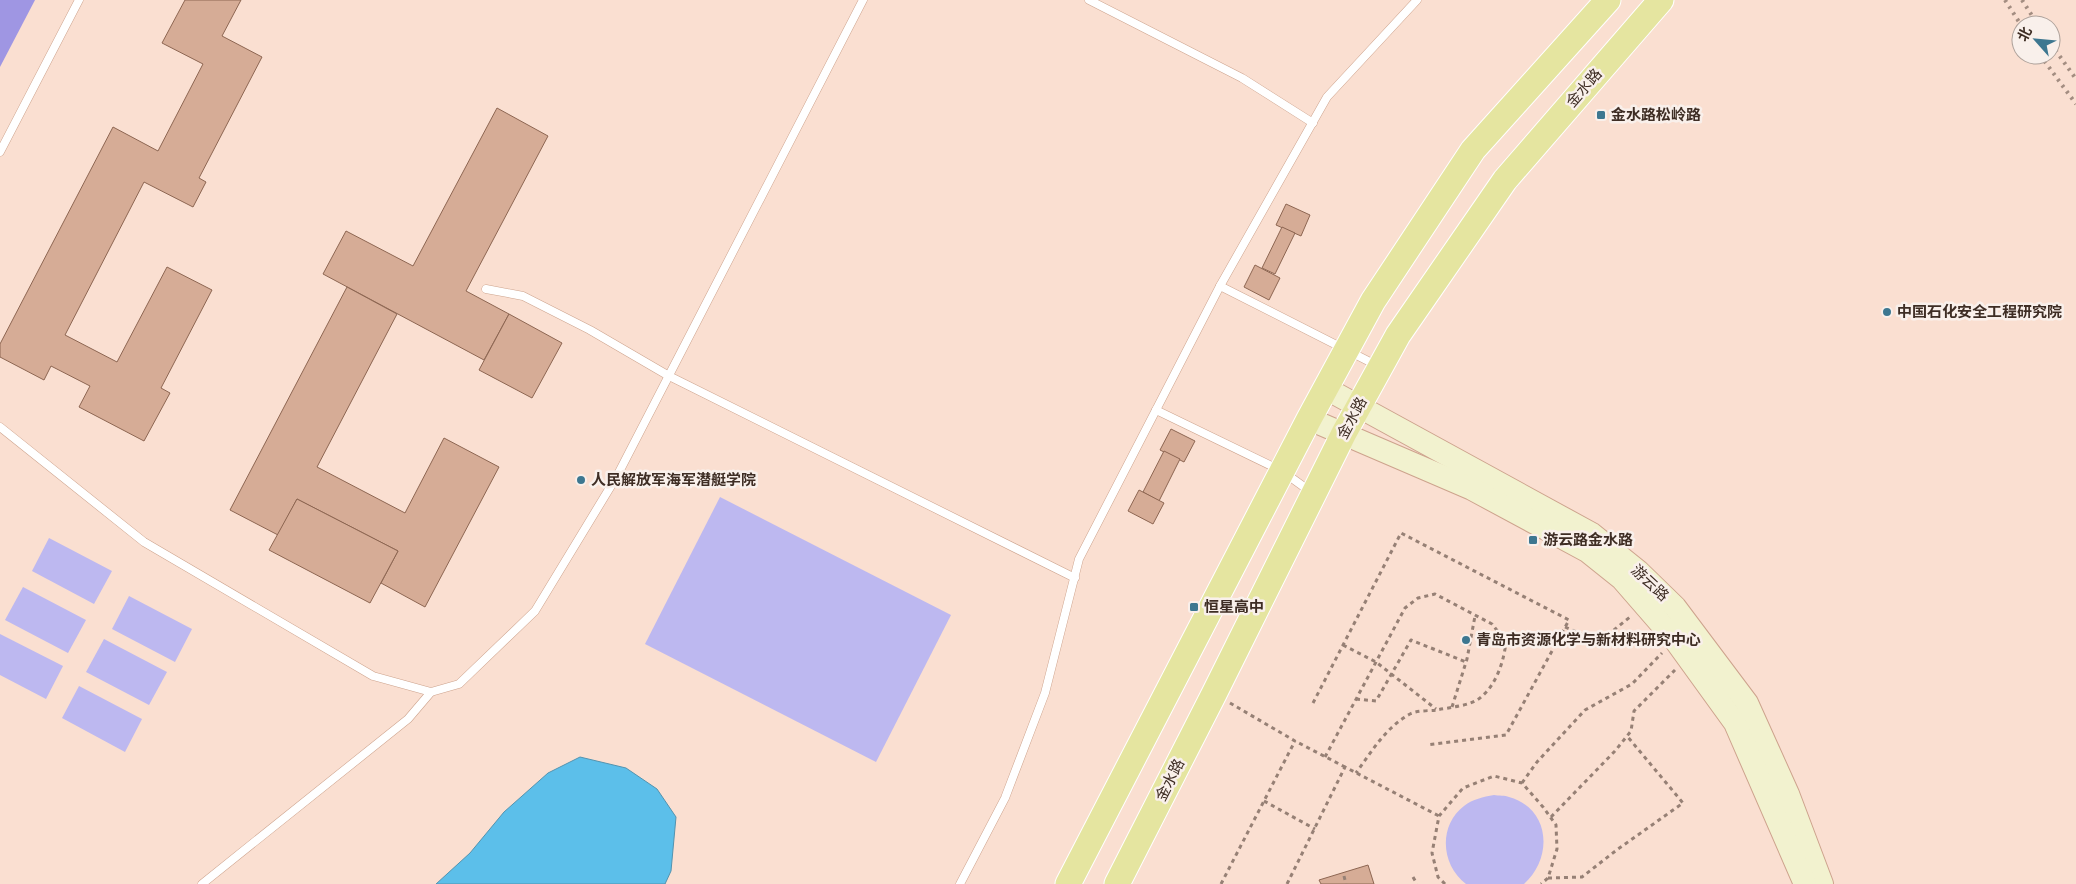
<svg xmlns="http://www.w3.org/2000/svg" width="2076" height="884" font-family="Cabin,'Noto Sans SC',sans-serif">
  <rect width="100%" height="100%" fill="#fadfd1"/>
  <g fill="#bdb8f0">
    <polygon points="720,497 951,615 876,762 645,644"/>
    <polygon points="49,538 112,571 94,604 32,571"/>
    <polygon points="23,587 86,620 68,653 5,620"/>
    <polygon points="129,596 192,629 175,662 112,629"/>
    <polygon points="0,634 63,666 46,699 0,675"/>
    <polygon points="104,639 167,672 149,705 86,672"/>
    <polygon points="79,686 142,719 125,752 62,718"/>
    <path d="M1494,795C1499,796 1505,795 1509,797C1551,809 1553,858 1524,884H1466C1441,865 1438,826 1464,806C1473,799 1483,797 1494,795Z"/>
  </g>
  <polygon fill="#9f96e3" points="0,0 35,0 0,67"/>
  <polygon fill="#5cbfea" stroke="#5393af" points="580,757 626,768 657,789 676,817 671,871 665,884 436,884 470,853 504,812 548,773"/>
  <g fill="#d6ac96" stroke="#8d6652">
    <polygon points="185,0 241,0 222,36 262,57 199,178 206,182 193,207 144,182 65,335 117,362 167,267 212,290 161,388 170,393 144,441 79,407 90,386 51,366 44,380 0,357 0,344 113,127 158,151 203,64 162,43"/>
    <polygon points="497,108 548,136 466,291 509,314 484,360 323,274 346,231 413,266"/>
    <polygon points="1286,204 1310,215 1301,236 1276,225"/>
    <polygon points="1282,227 1295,233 1275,274 1262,268"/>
    <polygon points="1255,265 1280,278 1269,300 1244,287"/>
    <polygon points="347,287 397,314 317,467 405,513 444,438 499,467 425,607 381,583 398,551 297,499 278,535 230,510"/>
    <polygon points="509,314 562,343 532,398 479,370"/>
    <polygon points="1171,429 1195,441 1184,462 1160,450"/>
    <polygon points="1164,451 1180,459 1159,501 1143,492"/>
    <polygon points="1139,490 1164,503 1153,524 1128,511"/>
    <polygon points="297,499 398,551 370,603 269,550"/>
    <polygon points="1368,865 1374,884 1321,884 1319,880"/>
  </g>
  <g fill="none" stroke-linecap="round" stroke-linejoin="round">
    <g stroke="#cda38d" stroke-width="9">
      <g id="lane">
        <polyline points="1089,0 1242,78 1313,123"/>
        <polyline points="0,152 79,0"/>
        <polyline points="1220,286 1378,366"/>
        <polyline points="486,289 523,296 590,330 669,376 1075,578"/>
        <polyline points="1156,410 1282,471 1311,492"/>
        <polyline points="0,427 144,542 373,676 431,692 459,684 535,611 617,476 863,0"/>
        <polyline points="202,884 408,719 431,692"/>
        <polyline points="960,884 1005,798 1045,693 1079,559 1156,410 1220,286 1327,97 1417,0"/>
      </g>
    </g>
    <g stroke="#cda38d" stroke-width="24">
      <g id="secondary">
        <polyline points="1325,388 1592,534 1638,571 1675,607 1747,703 1788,794 1822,884"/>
        <polyline points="1309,419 1472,489 1587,551 1622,579 1675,640 1735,723 1805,884"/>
      </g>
    </g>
    <g stroke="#fff" stroke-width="27">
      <g id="primary">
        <polyline points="1068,884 1309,419 1373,301 1473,150 1608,0"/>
        <polyline points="1117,884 1214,694 1344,433 1398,335 1505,180 1661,0"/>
      </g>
    </g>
    <g stroke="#968075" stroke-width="3" stroke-dasharray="4 4" stroke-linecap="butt">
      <polyline points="1565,627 1599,642 1630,617"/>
      <polyline points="1343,645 1376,662 1436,709"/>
      <polyline points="1356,699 1376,701 1411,640 1466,662"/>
      <polyline points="1230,703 1295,741 1345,767"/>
      <polyline points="1313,703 1401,533 1569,620 1506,735 1427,745"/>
      <polyline points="1452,707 1467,659 1475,616"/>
      <path d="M1325,757L1405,608L1418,598L1435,594L1492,624L1506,642C1504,660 1497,684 1481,697C1471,706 1451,707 1437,710C1429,711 1418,710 1410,714C1386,727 1372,751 1356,773"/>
      <polyline points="1522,783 1537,762 1585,710 1632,684 1662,653"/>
      <polyline points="1264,801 1315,829"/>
      <polyline points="1551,817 1615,751 1631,731 1634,711 1675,670"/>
      <polyline points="1344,876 1346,884"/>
      <polyline points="1413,877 1417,884"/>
      <polyline points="1548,878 1582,877 1618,849 1683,803 1627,736"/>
      <polyline points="1221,884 1295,741"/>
      <polyline points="1287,884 1345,767 1439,816"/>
      <polyline points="1445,884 1438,877 1432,853 1439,816 1463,788 1494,776 1522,783 1543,807 1556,825 1557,849 1548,878 1541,884"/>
    </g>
    <use href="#lane" stroke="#fff" stroke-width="8"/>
    <use href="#secondary" stroke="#f2f2cf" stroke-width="22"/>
    <use href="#primary" stroke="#e5e5a0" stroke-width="25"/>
    <g stroke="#a38d81" stroke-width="4" stroke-dasharray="2.5 5" stroke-linecap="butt">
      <polyline points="2005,0 2021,25"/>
      <polyline points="2022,0 2038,25"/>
      <polyline points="2051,44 2076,79"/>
      <polyline points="2040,55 2076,104"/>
    </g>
  </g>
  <g fill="#3d7790" stroke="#f9f0eb" stroke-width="2">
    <rect x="1596" y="110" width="10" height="10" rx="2.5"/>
    <circle cx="1887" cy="312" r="5"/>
    <circle cx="581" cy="480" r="5"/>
    <rect x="1528" y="535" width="10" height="10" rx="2.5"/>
    <rect x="1189" y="602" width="10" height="10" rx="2.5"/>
    <circle cx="1466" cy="640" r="5"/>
  </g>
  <g text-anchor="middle" stroke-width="5" stroke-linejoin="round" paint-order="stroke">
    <g font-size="15" fill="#3e2d24" stroke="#f9f0eb">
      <text transform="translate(1584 88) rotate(-49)" y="5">金水路</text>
      <text transform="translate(1352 418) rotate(-62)" y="5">金水路</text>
      <text transform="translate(1650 583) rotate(43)" y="5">游云路</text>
      <text transform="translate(1170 780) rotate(-63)" y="5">金水路</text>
    </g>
    <g font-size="15" font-weight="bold" fill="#3e2d24" stroke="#f9f0eb" text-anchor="start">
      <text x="1611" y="120">金水路松岭路</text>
      <text x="1897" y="317">中国石化安全工程研究院</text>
      <text x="591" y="485">人民解放军海军潜艇学院</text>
      <text x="1543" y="545">游云路金水路</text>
      <text x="1204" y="612">恒星高中</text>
      <text x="1476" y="645">青岛市资源化学与新材料研究中心</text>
    </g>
  </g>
  <g transform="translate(2036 40) rotate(297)"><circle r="24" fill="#f9f0eb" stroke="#aea29b"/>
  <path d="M0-4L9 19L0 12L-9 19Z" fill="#3d7790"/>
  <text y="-8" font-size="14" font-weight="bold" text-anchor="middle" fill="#3e2d24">北</text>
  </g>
</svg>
